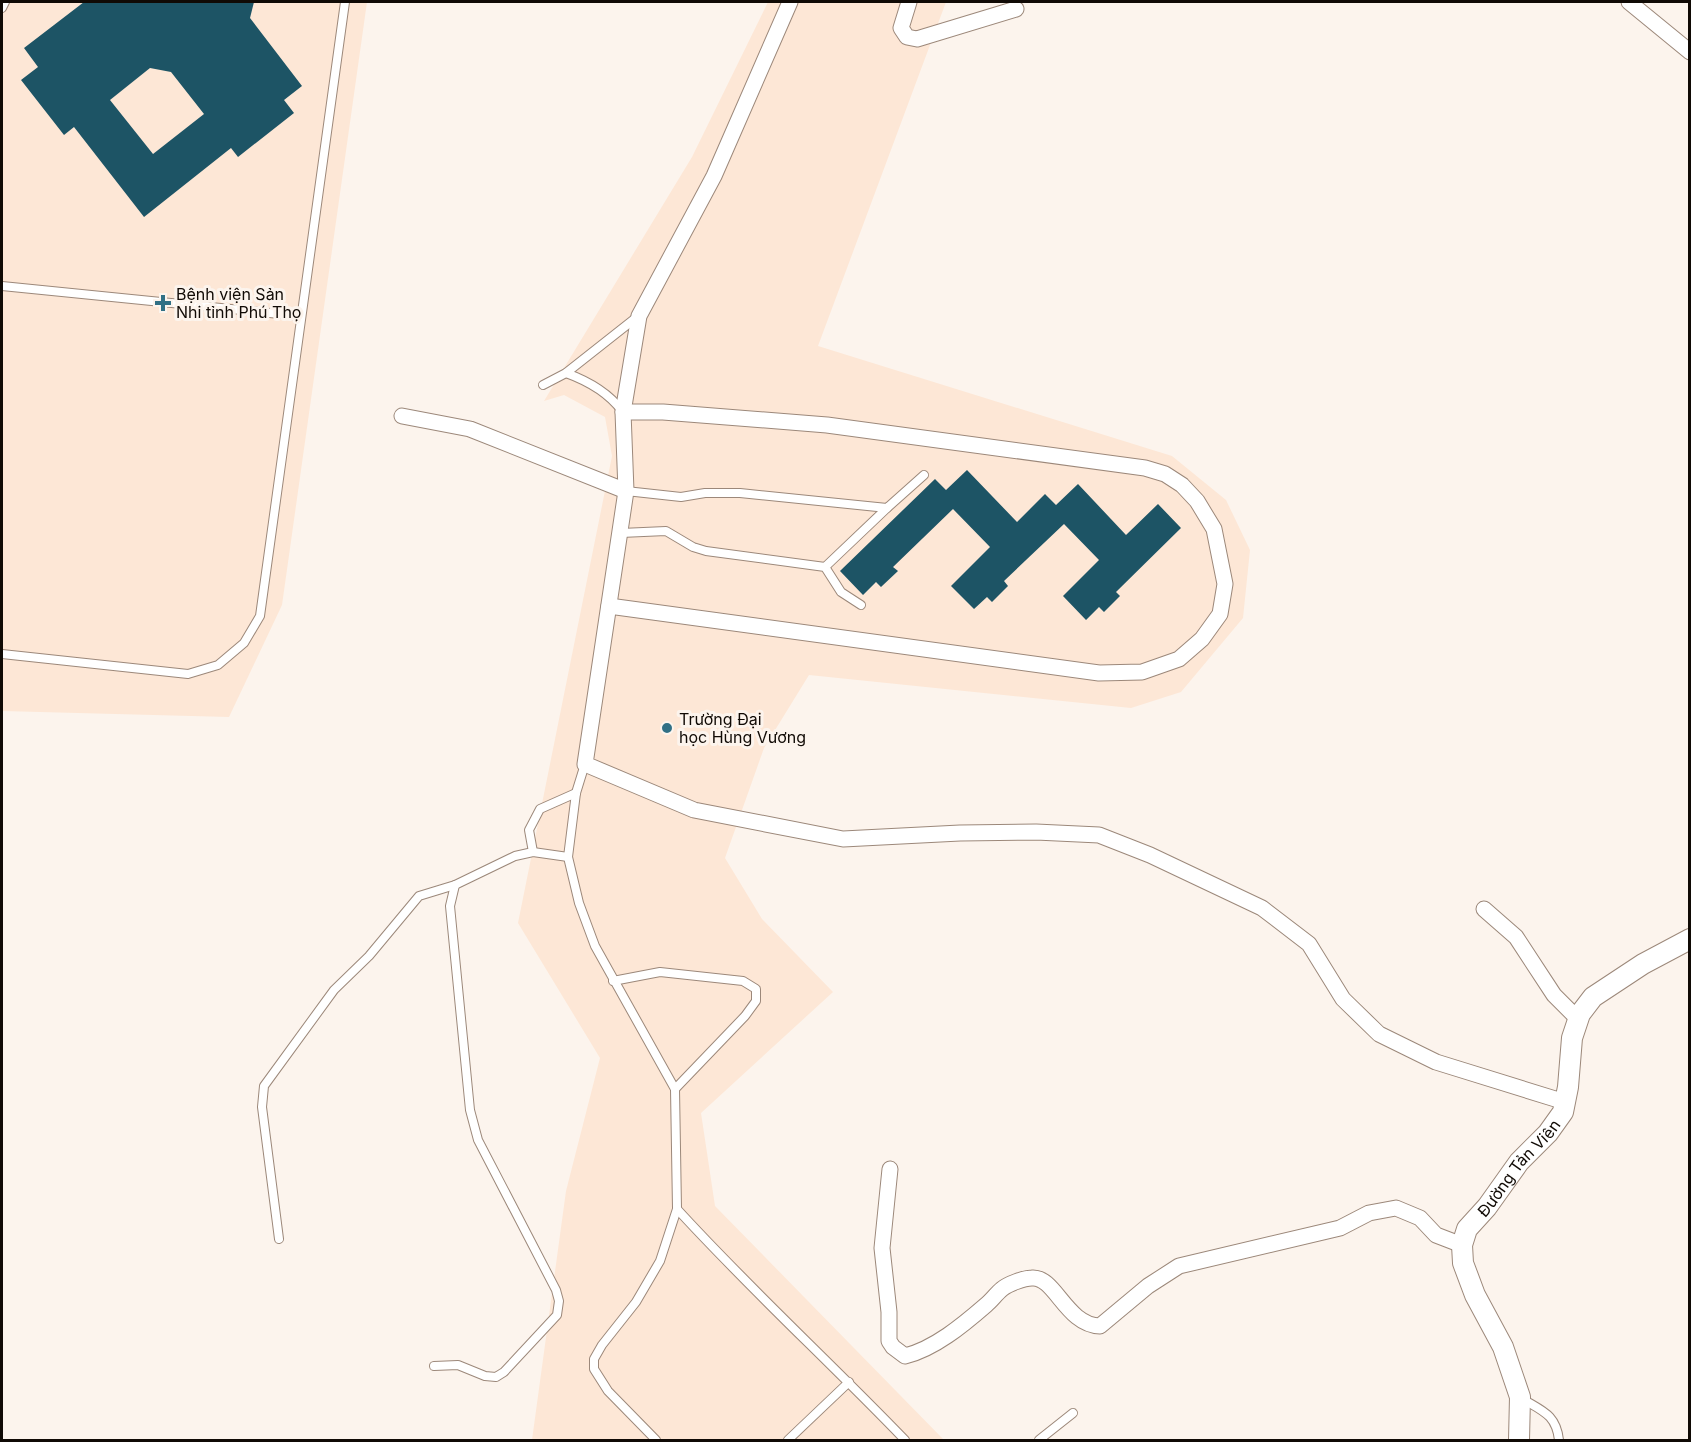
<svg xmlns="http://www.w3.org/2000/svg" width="1691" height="1442" font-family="Inter,sans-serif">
  <rect width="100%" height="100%" fill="#fcf4ed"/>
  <g fill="#fde7d6">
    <polygon points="2,2 367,2 282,605 229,717 2,711"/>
    <polygon points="768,2 946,2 818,346 1172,456 1226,500 1250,550 1243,618 1181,692 1131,708 809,675 764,748 725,858 762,919 833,992 701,1113 715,1206 944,1440 532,1440 566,1191 600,1058 518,923 612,456 605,417 564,395 544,401 692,157"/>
  </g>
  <g fill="#1d5465" fill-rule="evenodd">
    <path d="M84,2H254L250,18L302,86L284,100L294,113L238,157L231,148L144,217L74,127L64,135L21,80L38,67L24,48ZM150,68L171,72L204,114L153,154L110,100Z"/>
    <polygon points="967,470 1017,522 1045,494 1056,505 1078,484 1126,535 1158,504 1181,528 1116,592 1120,596 1104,612 1099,607 1086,620 1063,596 1099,560 1064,524 1004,581 1008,586 992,602 987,597 974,609 951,586 990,547 953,509 893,567 898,571 881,587 876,582 863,595 840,571 935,479 946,490"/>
  </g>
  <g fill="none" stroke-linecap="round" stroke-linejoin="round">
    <g stroke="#9c887a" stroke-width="10">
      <g id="lane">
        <polyline points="2,8 5,2"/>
        <polyline points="2,286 300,316"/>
        <path d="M566,373C588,381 608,392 622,411"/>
        <polyline points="543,385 566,373 637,317"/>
        <polyline points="626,491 681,497 705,493 740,493 887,508 924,475"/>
        <polyline points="621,533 666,531 693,547 706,551 825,567 841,592 861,605"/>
        <polyline points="825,567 887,508"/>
        <polyline points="2,654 188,674 218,665 244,643 260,616 345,2"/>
        <path d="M585,764L576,793L568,857L579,903L595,946L675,1089L677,1209C750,1289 830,1362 905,1440"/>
        <polyline points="533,852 529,830 540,809 576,793"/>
        <polyline points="613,981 660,972 743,981 756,989 756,1001 745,1016 675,1089"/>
        <polyline points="279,1239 262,1107 264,1086 334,990 369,956 419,896 455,885"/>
        <polyline points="434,1366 458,1365 485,1376 496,1377 504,1372 557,1315 559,1301 556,1290 478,1140 470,1110 450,906 455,885 515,856 533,852 568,857"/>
        <path d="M1521,1398C1542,1411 1556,1414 1559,1440"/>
        <polyline points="656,1440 608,1391 594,1369 594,1359 602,1345 636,1302 660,1261 677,1209"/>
        <polyline points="788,1440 849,1382"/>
        <polyline points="1039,1440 1073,1413"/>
      </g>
    </g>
    <g stroke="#9c887a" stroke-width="17">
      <g id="street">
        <polyline points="790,2 714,176 639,316 623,412 626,491 585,764 694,810 843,839 960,833 1036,832 1099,835 1150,855 1262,908 1309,944 1343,999 1379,1034 1436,1062 1565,1102"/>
        <polyline points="909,2 901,28 907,37 917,39 1016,9"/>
        <polyline points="1629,2 1690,52"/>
        <polyline points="402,416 470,429 626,491"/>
        <polyline points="609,606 1099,673 1142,672 1179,659 1202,639 1220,614 1225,584 1214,529 1197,501 1182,485 1165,474 1145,468 827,425 663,412 623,412"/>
        <polyline points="1484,909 1516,937 1554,995 1578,1019"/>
        <path d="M890,1169L882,1248L889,1312V1341L893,1347L905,1356C934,1349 963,1325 986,1305C992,1300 996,1294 1002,1289C1008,1284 1024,1278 1032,1278C1055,1276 1066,1325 1100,1326L1148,1286L1179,1266L1340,1228L1369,1213L1396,1208L1420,1218L1436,1235L1462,1245"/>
      </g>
    </g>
    <g stroke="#9c887a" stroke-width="22">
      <g id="secondary">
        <path id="s1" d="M1519,1440L1520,1397L1503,1347L1475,1295L1463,1263L1462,1245L1467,1229L1487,1207L1519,1162L1548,1133L1563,1112L1568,1087L1572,1038L1580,1014L1593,997L1643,964L1690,939"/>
      </g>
    </g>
    <use href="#lane" stroke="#fff" stroke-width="8"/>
    <use href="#street" stroke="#fff" stroke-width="15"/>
    <use href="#secondary" stroke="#fff" stroke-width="20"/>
  </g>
  <g fill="#317085" stroke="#fcf4ed" stroke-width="2">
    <path d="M160 294h6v6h6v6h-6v6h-6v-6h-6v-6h6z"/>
    <circle cx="667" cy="728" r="6"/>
  </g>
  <g text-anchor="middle" stroke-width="6" stroke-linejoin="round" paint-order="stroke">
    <g font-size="16" fill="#100a05" stroke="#fcf4ed" text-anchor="start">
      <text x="176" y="300">Bệnh viện Sản<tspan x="176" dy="18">Nhi tỉnh Phú Thọ</tspan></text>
      <text x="679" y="725">Trường Đại<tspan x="679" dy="18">học Hùng Vương</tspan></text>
    </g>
    <g font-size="16" fill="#100a05" stroke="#fcf4ed">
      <text dy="6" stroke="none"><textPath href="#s1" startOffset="304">Đường Tản Viên</textPath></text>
    </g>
  </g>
  <rect width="1691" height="1442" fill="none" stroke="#100a05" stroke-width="6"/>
</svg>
